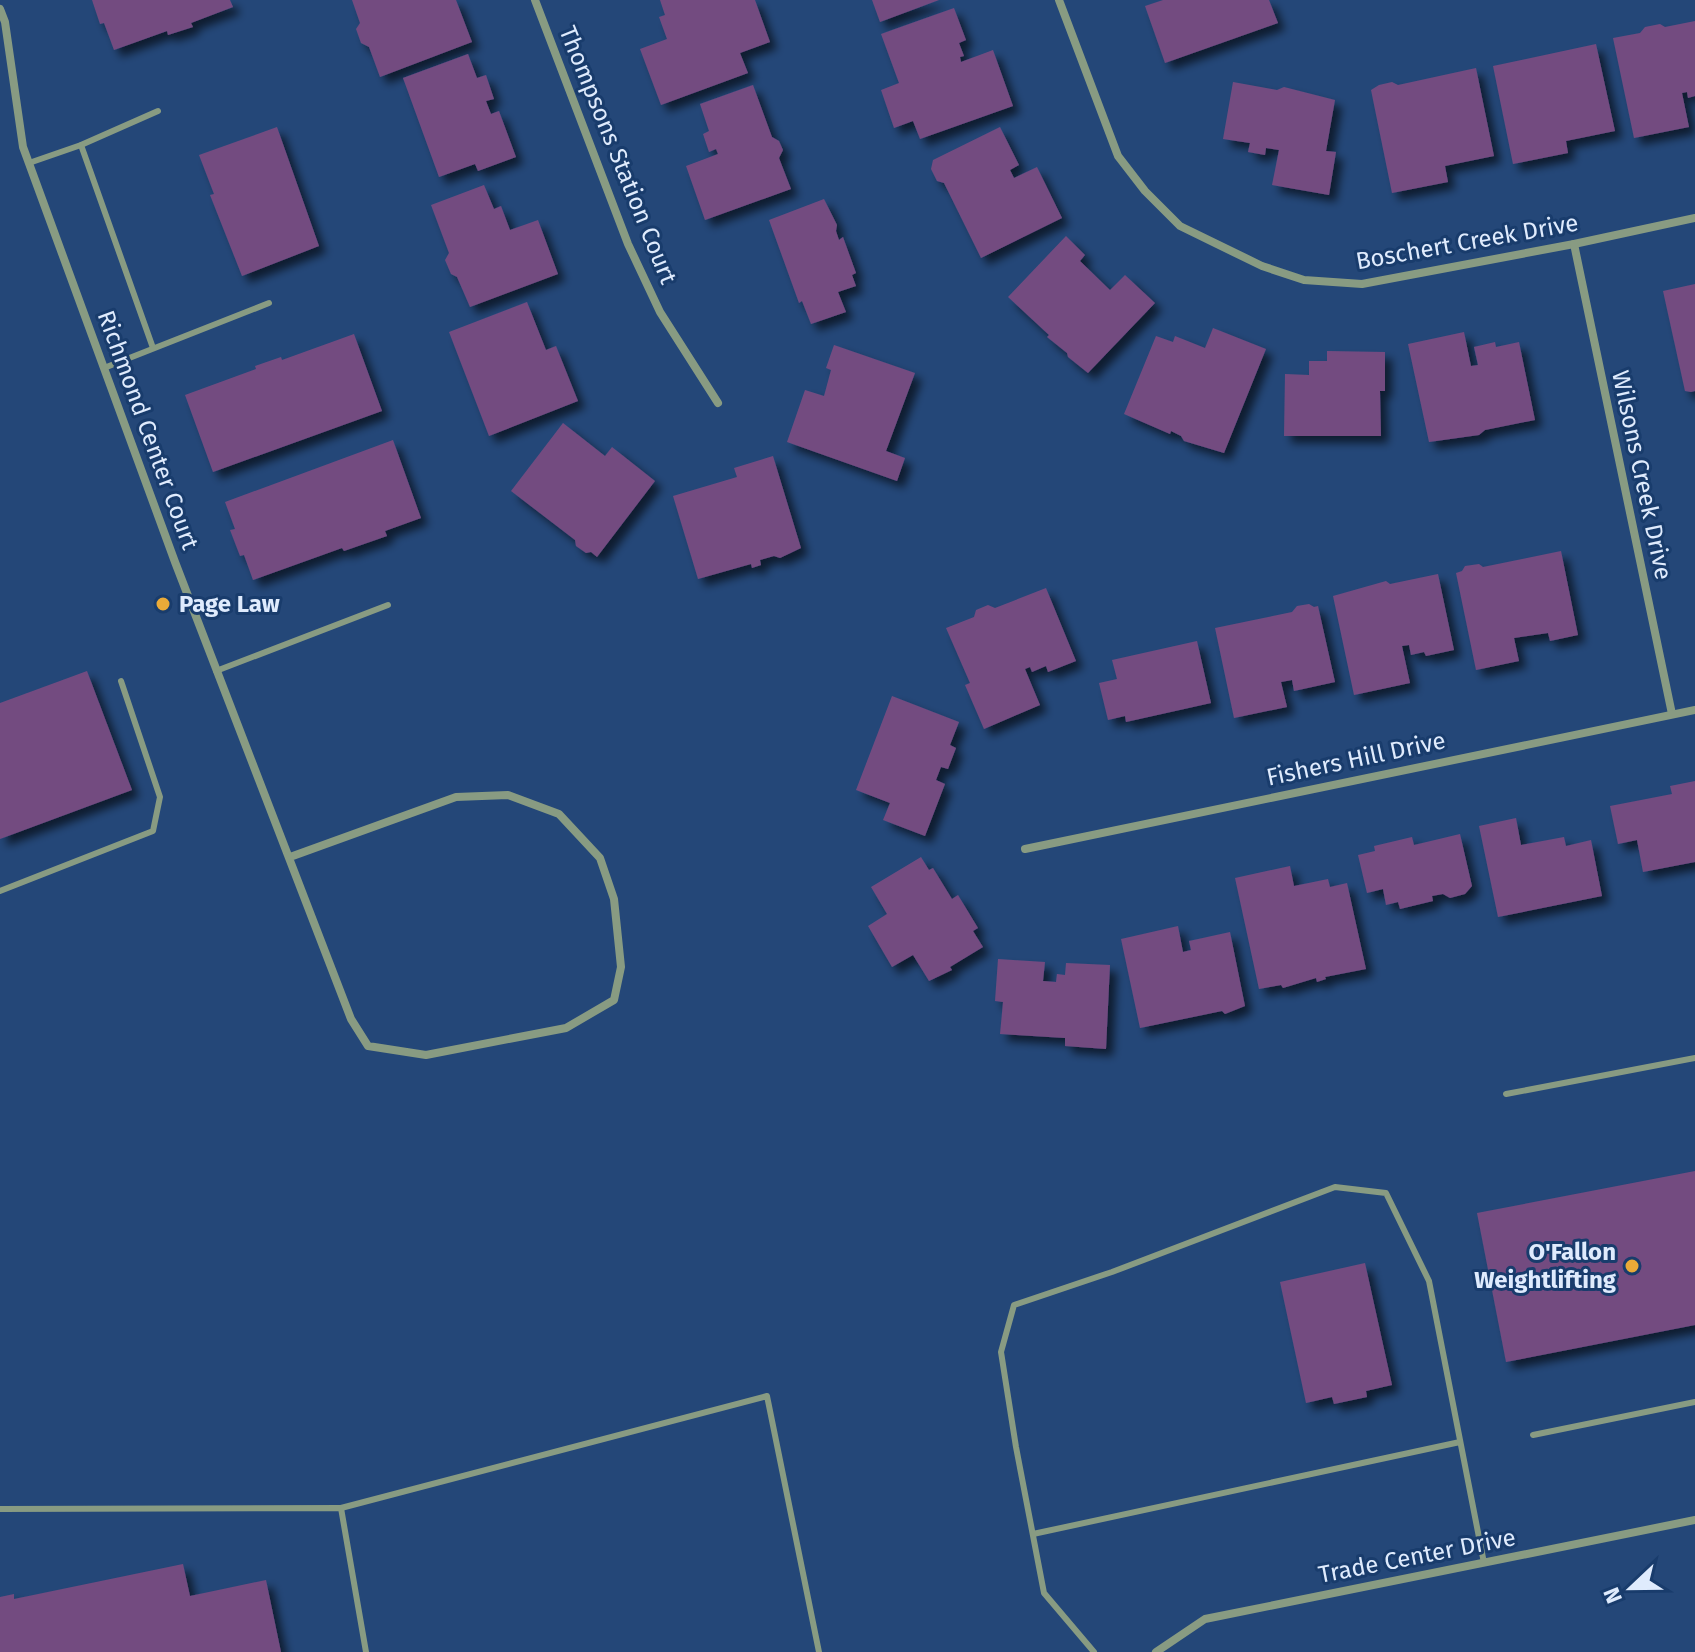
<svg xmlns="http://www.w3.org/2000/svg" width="1695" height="1652" font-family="'Fira Sans',sans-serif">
  <defs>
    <filter id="shadow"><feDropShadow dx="7" dy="7" stdDeviation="4" flood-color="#0009"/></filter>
  </defs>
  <rect width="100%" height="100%" fill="#244778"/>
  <g fill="#734c80" filter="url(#shadow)">
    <polygon points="92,0 230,0 233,7 191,23 193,27 168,35 167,31 114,50 104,23 100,24"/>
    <polygon points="352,0 456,0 472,42 380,77 369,47 361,43 356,29 360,23"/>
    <polygon points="660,0 755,0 770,42 740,53 748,73 661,105 640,49 667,39 659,17 665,15"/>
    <polygon points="872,0 939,0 880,22"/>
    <polygon points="1163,0 1269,0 1278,23 1165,63 1145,6"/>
    <polygon points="954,8 966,40 959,43 964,56 960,57 961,62 993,50 1013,106 920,139 913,121 894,128 881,90 899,83 881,34"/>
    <polygon points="1695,21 1695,96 1688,98 1687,92 1682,93 1689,127 1634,138 1613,38 1640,33 1645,27 1660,24 1665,27"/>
    <polygon points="1596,44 1615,131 1566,141 1568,153 1513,164 1493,66"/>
    <polygon points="468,54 477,78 486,75 494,99 486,101 491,114 499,111 516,157 478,171 475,164 439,177 403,78"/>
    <polygon points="1476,68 1494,156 1445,166 1448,182 1392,193 1371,90 1379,85 1392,82 1398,85"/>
    <polygon points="1233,82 1277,90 1284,87 1335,100 1326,151 1336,152 1329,195 1272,185 1279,150 1266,148 1265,155 1248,152 1250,143 1223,139"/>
    <polygon points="753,85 772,137 779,141 783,150 779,158 791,189 705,220 686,166 718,154 716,149 709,152 703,134 709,131 700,104"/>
    <polygon points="277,127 319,246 242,276 210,195 214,194 199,155"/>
    <polygon points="1000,127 1019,165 1010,170 1014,178 1037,167 1062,218 981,258 944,183 937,181 931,169 933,160"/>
    <polygon points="484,185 494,209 501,206 510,230 538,220 558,274 470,307 457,277 451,274 445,260 449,253 431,205"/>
    <polygon points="824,199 837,225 836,231 839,240 843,237 856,273 852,275 856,286 838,292 846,312 811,324 802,301 799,303 769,220"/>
    <polygon points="1066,236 1085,255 1080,261 1110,290 1125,275 1155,303 1088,373 1068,357 1067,353 1047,337 1049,335 1008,297"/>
    <polygon points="1695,284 1695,391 1691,392 1685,391 1663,291"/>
    <polygon points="527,302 546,350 556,346 578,401 489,436 449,332"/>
    <polygon points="1213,328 1266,349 1224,453 1184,441 1181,436 1171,431 1170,434 1124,414 1156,336 1173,342 1175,336 1205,348"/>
    <polygon points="1464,332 1471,366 1478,365 1474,347 1495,342 1496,347 1519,342 1535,420 1485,430 1479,435 1429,442 1408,344"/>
    <polygon points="354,334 382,411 213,472 185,395 256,369 255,366 281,357 282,360"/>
    <polygon points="834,345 915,373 886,451 905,458 897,481 787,442 805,390 824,396 831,370 826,368"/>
    <polygon points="1327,351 1385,352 1385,391 1380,391 1381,436 1284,436 1285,374 1309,375 1309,361 1327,361"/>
    <polygon points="563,423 605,456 612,447 655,481 597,557 591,552 586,553 576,546 575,540 511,491"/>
    <polygon points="393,440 421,518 385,531 387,536 344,551 342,548 253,580 244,555 240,556 230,530 235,529 225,502"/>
    <polygon points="773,456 801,548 780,558 774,556 760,560 761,565 752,568 751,564 698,579 673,496 737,477 734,468"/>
    <polygon points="1561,551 1578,635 1550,641 1548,633 1514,638 1519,661 1476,670 1456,573 1462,571 1465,566 1479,564 1483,567"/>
    <polygon points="1438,574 1454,650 1426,656 1424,652 1411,655 1409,645 1402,646 1410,683 1354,695 1333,596 1386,581 1390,584"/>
    <polygon points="1046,588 1076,661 1048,672 1046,666 1032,672 1030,667 1025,669 1040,705 984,729 965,685 970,683 946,628 974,617 976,610 988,605 995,608"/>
    <polygon points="1309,604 1314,607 1318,606 1335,682 1294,691 1292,680 1281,682 1287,707 1234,718 1215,628 1292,612 1297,606"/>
    <polygon points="1197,641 1211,703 1126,722 1125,716 1108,720 1099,683 1117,679 1112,660"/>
    <polygon points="87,671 132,790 0,839 0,703"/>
    <polygon points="892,696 959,722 950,745 956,748 948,769 941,767 936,780 945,784 925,836 883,820 890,803 856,790"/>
    <polygon points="1695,781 1695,862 1643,872 1637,840 1618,844 1610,806 1672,794 1670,786"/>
    <polygon points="1516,818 1521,845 1564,837 1566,846 1591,840 1602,896 1498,917 1479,826"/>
    <polygon points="1460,834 1472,886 1465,894 1450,898 1443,894 1432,896 1433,901 1400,909 1398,902 1386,905 1383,889 1367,893 1358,855 1375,851 1374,846 1412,837 1414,845"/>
    <polygon points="921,857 929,870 933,868 952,899 958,895 978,928 973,931 983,947 950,967 952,970 929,981 913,955 892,967 868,926 887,914 871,887"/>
    <polygon points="1290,866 1294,886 1328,879 1330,887 1347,883 1366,969 1325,977 1326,979 1317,982 1316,978 1283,988 1281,985 1259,989 1235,878"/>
    <polygon points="1178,926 1183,952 1191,950 1189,941 1230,932 1245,1006 1225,1014 1222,1011 1140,1028 1121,939"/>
    <polygon points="998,959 1045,962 1043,981 1056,982 1057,974 1065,975 1066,963 1110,965 1106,1049 1065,1046 1065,1038 1000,1034 1003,1002 995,1001"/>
    <polygon points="1695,1171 1695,1325 1506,1362 1477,1213"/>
    <polygon points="1365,1263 1392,1385 1366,1391 1367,1397 1334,1404 1332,1397 1306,1403 1280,1282"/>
    <polygon points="183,1564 190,1596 266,1580 281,1652 0,1652 0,1597 14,1594 14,1599"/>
  </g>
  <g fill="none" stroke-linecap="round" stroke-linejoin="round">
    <g stroke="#889b82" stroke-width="6">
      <polyline points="81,145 153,348"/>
      <polyline points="29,163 81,145 158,111"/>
      <polyline points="104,368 269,303"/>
      <polyline points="216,671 388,605"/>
      <polyline points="0,891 153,831 160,797 121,681"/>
      <polyline points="1506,1094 1695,1058"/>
      <polyline points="1533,1435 1695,1402"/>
      <polyline points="341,1508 767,1396 819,1652"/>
      <polyline points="0,1509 341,1508 366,1652"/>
      <polyline points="1033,1534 1460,1442"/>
      <polyline points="1094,1652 1044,1593 1016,1447 1001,1352 1014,1305 1112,1272 1335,1187 1386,1193 1429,1281 1484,1563"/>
    </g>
    <g stroke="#889b82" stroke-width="8">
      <polyline points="535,0 628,244 660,312 718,403"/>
      <polyline points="1059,0 1118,156 1145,191 1180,226 1262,266 1304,280 1362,284 1574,244 1695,218"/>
      <polyline points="0,9 5,22 23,147 175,562 351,1019 368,1046 426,1055 566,1028 614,1000 621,967 614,899 600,858 559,814 508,795 456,797 290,857"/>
      <polyline points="1574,244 1672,714"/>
      <polyline points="1025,849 1695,710"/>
      <polyline points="1156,1652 1205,1619 1695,1520"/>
    </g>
  </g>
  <g fill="#eaaa38" stroke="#193c6c" stroke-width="3">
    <circle cx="163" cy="604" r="8"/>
    <circle cx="1632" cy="1266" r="8"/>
  </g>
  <g text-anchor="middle" stroke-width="6" stroke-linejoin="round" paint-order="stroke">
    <g font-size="24" fill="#dfebfd" stroke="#193c6c">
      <text transform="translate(618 155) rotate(68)" y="8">Thompsons Station Court</text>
      <text transform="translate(1467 242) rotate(-10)" y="8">Boschert Creek Drive</text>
      <text transform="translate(148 430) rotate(70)" y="8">Richmond Center Court</text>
      <text transform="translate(1642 475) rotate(78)" y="8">Wilsons Creek Drive</text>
      <text transform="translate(1356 759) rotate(-12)" y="8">Fishers Hill Drive</text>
      <text transform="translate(1417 1556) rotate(-11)" y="8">Trade Center Drive</text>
    </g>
    <g font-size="24" font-weight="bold" fill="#dfebfd" stroke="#193c6c" text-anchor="start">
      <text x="179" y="612">Page Law</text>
      <text x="1616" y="1260" text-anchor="end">O'Fallon<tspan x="1616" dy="28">Weightlifting</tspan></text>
    </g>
  </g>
  <g transform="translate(1631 1588) rotate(248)" stroke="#193c6c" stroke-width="6" paint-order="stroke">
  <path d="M0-6L14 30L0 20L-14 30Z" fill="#dfebfd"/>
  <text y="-12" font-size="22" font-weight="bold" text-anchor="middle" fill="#dfebfd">N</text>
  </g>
</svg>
